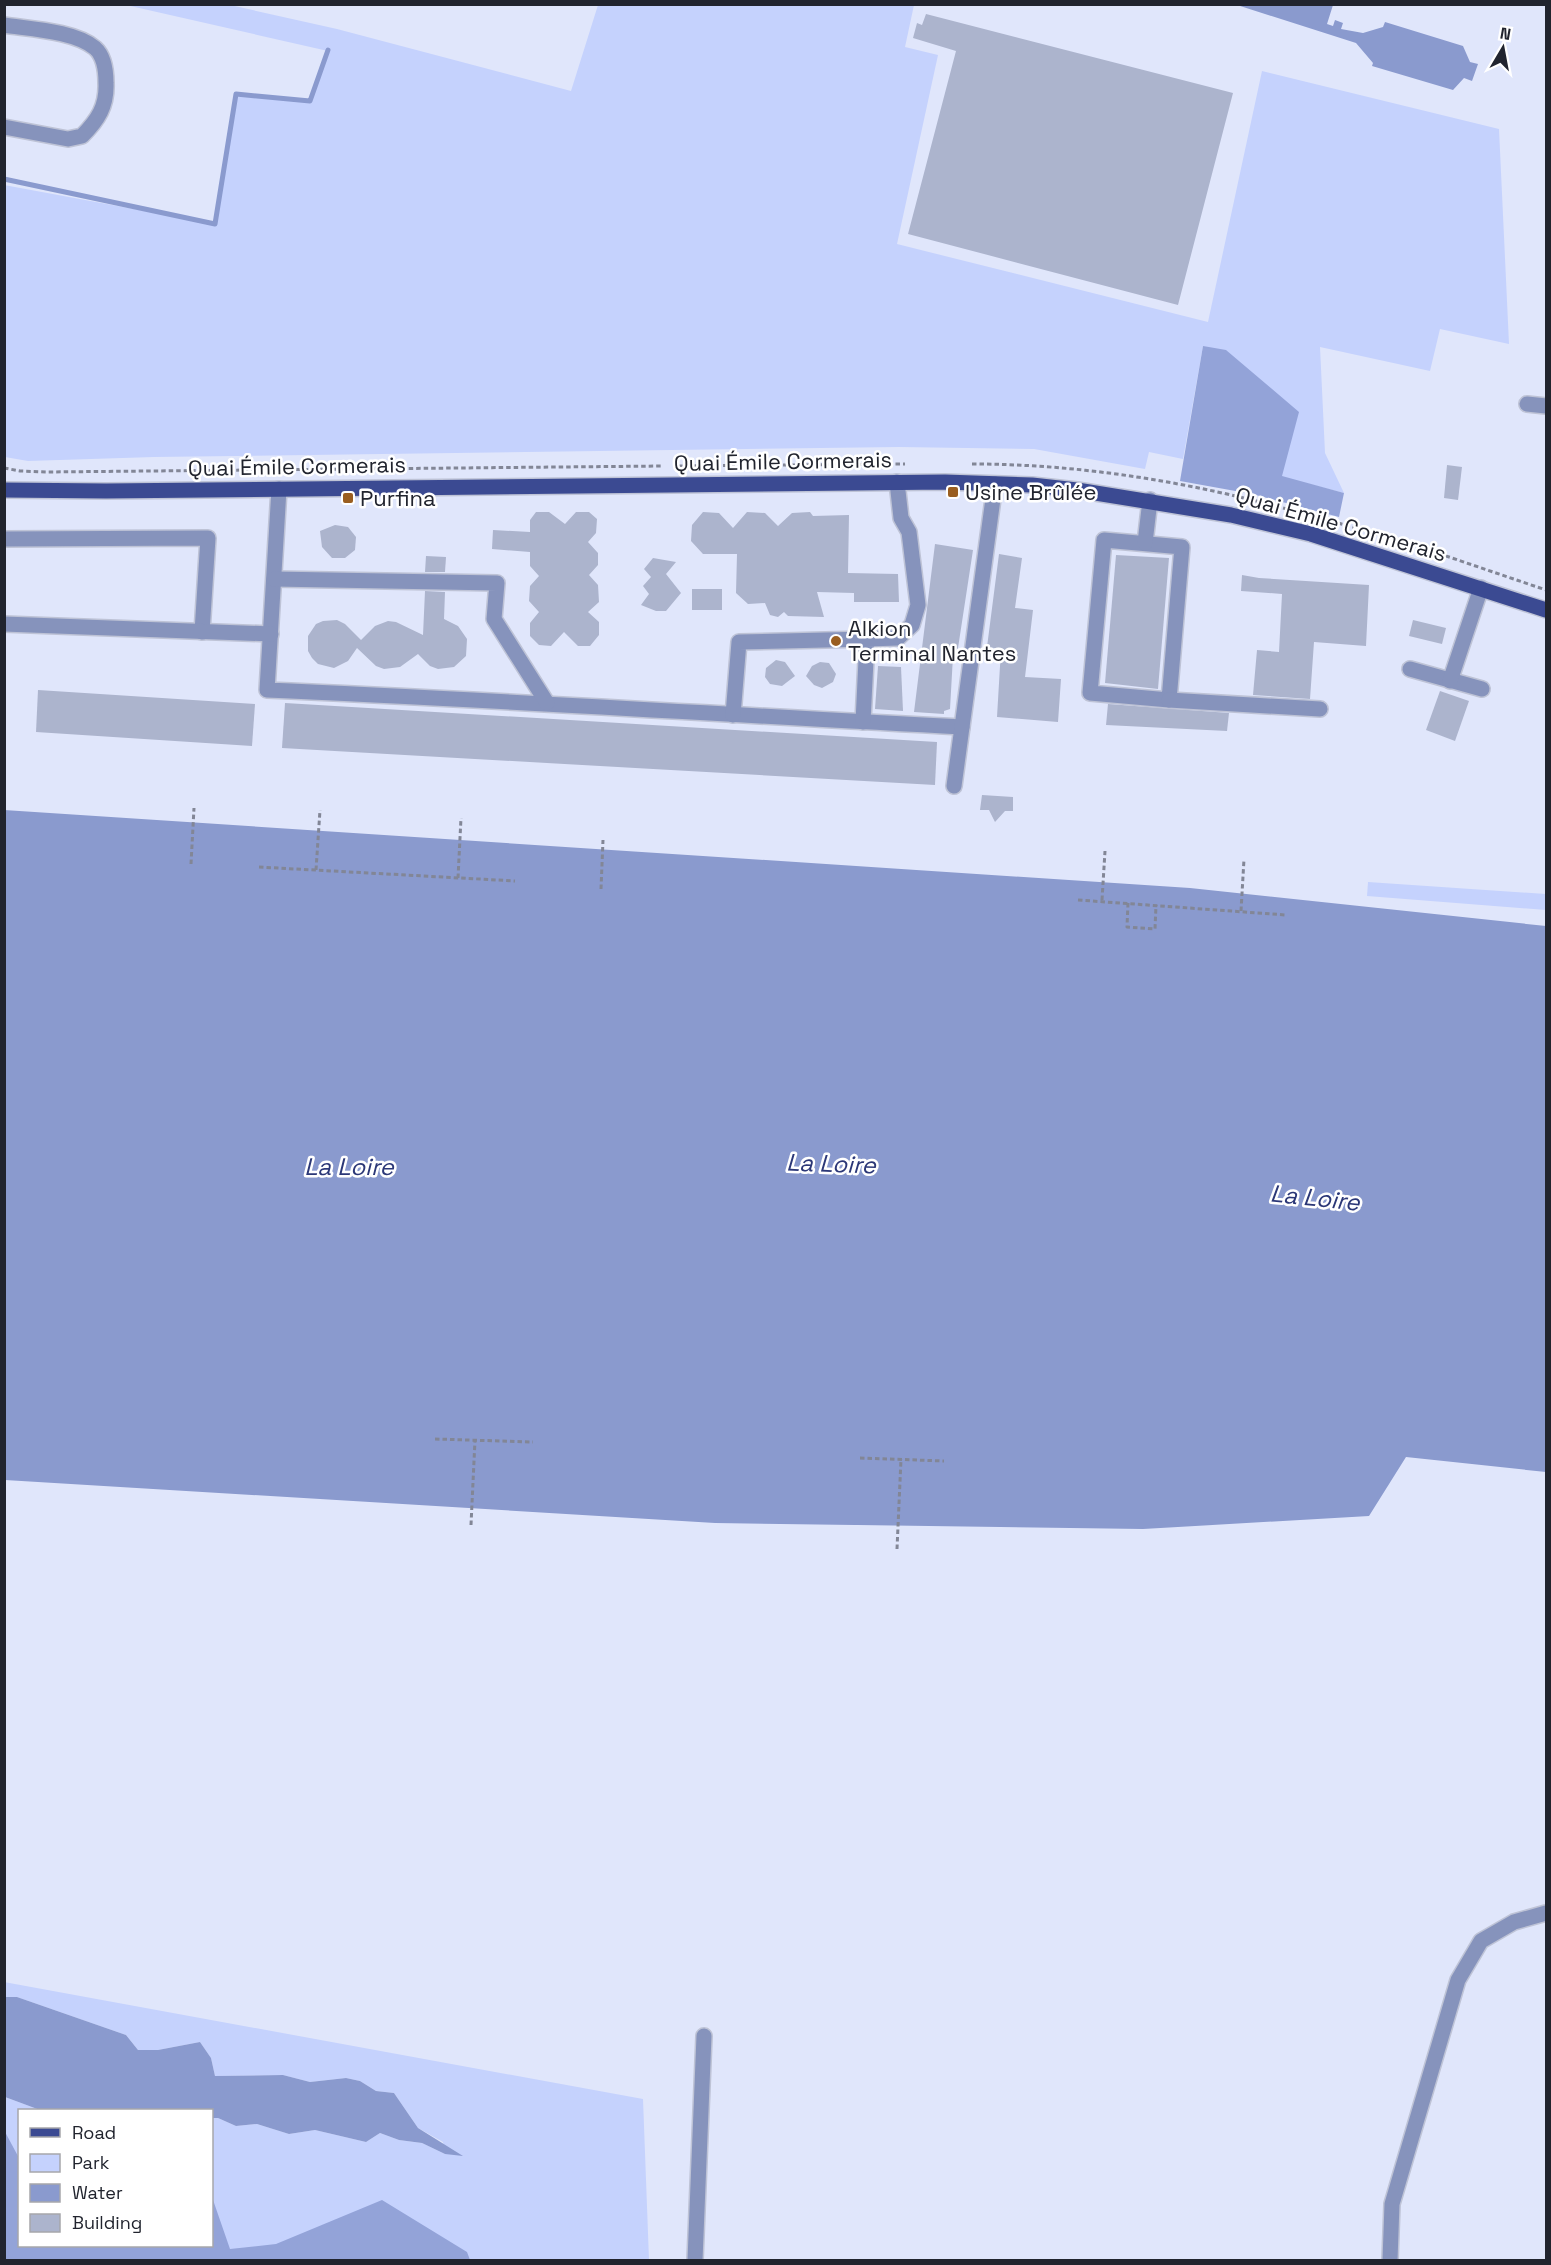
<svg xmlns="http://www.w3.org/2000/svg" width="1551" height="2265" font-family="'Space Grotesk',sans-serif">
  <rect width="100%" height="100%" fill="#e0e6fb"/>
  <g fill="#c5d2fd">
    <polygon points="126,5 230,5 337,29 571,91 598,5 914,5 905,47 938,55 897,244 1208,322 1262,71 1499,129 1509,344 1440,329 1430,371 1320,347 1325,453 1344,493 1282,477 1203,346 1183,459 1149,452 1145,469 1034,449 899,447 154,457 28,461 5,457 4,185 215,224 236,94 310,101 328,51"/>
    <polygon points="1368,882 1546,894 1546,910 1367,896"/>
    <polygon points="4,1982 643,2099 649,2260 5,2260 5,2097 40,2110 20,2110 20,2246 212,2246 212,2118 218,2118 236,2126 257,2124 289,2134 315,2130 366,2142 380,2133 399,2140 422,2143 445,2154 443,2142 418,2128 394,2093 376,2091 360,2081 346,2078 310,2082 283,2075 215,2076 211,2058 200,2042 158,2050 138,2050 126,2035 17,1997 5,1997"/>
  </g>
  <g fill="#93a3d8">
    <polygon points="1203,346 1226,350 1299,412 1282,476 1344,493 1339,517 1252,494 1180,481"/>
    <polygon points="4,2130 19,2158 20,2246 212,2246 212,2197 230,2249 276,2244 382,2200 467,2252 470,2260 5,2260"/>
  </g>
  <g fill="#8a9ace">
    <polygon points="1237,5 1333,5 1327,24 1333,26 1335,20 1343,23 1341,29 1363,33 1383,27 1385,22 1463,46 1470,62 1478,64 1472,81 1464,78 1453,90 1372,66 1373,63 1356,43"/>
    <polygon points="4,810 1190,888 1546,926 1546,1472 1406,1457 1369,1516 1143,1529 715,1523 5,1480"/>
    <polygon points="5,1997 17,1997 126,2035 138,2050 158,2050 200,2042 211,2058 215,2076 283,2075 310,2082 346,2078 360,2081 376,2091 394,2093 418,2128 463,2156 445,2154 422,2143 399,2140 380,2133 366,2142 315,2130 289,2134 257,2124 236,2126 218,2118 212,2118 212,2110 40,2110 5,2097"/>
  </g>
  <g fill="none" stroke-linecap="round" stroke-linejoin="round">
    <polyline stroke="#8a9ace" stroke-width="5" points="4,179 215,224 236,94 310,101 328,50"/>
  </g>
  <g fill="#acb4cd">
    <polygon points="926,14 1233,93 1178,305 908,234 956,51 913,38 917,23 922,25"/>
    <polygon points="1447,465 1462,467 1458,500 1444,498"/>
    <polygon points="536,512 549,512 565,524 576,512 589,512 597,519 596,533 588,542 598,553 598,565 589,575 598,585 599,602 588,612 599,622 599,635 590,646 578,646 564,632 551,646 539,645 530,636 530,623 539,612 529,601 530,586 539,576 530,566 530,552 492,549 493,530 530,532 530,520"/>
    <polygon points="703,512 719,513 733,528 747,512 765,513 778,526 792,513 810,512 813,516 849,515 848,573 898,574 899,602 854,602 854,593 817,592 824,617 788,616 784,612 778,617 770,615 765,603 748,604 736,593 737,554 703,554 691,541 692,525"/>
    <polygon points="335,525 348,527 356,537 355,550 345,558 332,558 322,547 320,531"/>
    <polygon points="935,544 973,550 958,648 953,656 950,709 944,711 944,714 914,712"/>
    <polygon points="999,554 1022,558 1015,608 1033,610 1025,677 1061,679 1058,722 997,717 1001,649 987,647"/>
    <polygon points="1116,555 1169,558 1158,689 1105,683"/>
    <polygon points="426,556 446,557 445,572 425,572"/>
    <polygon points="653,558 676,562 666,574 681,593 666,611 656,611 641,605 649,594 643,586 651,577 644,569"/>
    <polygon points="1242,575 1259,578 1369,585 1366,646 1314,642 1310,699 1253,695 1257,650 1279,652 1282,594 1241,591"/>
    <rect x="692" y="589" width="30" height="21"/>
    <polygon points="425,591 445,592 444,619 458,626 467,639 466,656 454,667 438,669 430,666 418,654 400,667 384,669 376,666 357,648 348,661 334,668 318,664 312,658 308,651 308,636 316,624 323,621 337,620 345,624 361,640 375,626 388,621 396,622 423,635"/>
    <polygon points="1413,620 1446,628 1442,644 1409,636"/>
    <polygon points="776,660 785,662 795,676 782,686 770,684 765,677 766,668"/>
    <polygon points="820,662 829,663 836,674 833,682 822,688 814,685 806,676 812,666"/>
    <polygon points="878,666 901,667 903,711 875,709"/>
    <polygon points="38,690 255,704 252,746 36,732"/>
    <polygon points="1440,691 1469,701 1455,741 1426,730"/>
    <polygon points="285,703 937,742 935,785 282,748"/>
    <polygon points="1108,704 1229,713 1227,731 1106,725"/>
    <polygon points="982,795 1013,797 1013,811 1005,811 995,822 989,810 980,810"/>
  </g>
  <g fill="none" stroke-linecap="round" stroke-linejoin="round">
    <g stroke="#bec3d6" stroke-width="18">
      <g id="minor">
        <path d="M4,25C30,29 75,31 95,48C104,56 106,72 106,83C107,106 98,120 82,136L68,139L4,127"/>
        <polyline points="1527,404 1546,406"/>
        <path d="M279,489L267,690C499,700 731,715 962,727"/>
        <polyline points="4,539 208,538 202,632"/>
        <polygon points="1104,540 1182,547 1169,700 1090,693"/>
        <polyline points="1145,543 1150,500"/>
        <polyline points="274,579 497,583 494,619 547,703"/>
        <polyline points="4,624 271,634"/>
        <polyline points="1410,669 1482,689"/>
        <polyline points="1450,681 1481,588"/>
        <polyline points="1169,700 1320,709"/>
        <polyline points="733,715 739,642 867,639"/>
        <polyline points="863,722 867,639 898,638 912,625 918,605 909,532 901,518 897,482"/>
        <polyline points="954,786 995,484"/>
        <polyline points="695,2260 704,2036"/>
        <polyline points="1390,2260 1392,2204 1458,1980 1481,1941 1514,1922 1546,1913"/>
      </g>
    </g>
    <g stroke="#bec3d6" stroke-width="18">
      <polyline id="major" points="4,490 106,491 945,482 1032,485 1077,490 1231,515 1311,534 1546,610"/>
    </g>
    <g stroke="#828696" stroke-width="3" stroke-dasharray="4.5 3" stroke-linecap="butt">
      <path d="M972,464C1080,464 1190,482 1294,511"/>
      <polyline points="678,466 905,464"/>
      <polyline points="4,468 20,471 46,472 662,466"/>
      <polyline points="1338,523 1408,543 1546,590"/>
      <polyline points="191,864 194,808"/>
      <polyline points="259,867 515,881"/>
      <polyline points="316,870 320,810"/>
      <polyline points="458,878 461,818"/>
      <polyline points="601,889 603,840"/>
      <polyline points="1078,900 1286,915"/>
      <polyline points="1102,900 1105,851"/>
      <polyline points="1128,903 1127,927 1155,929 1156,905"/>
      <polyline points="1241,911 1244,859"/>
      <polyline points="435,1439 533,1442"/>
      <polyline points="860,1458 944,1461"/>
      <polyline points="471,1525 475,1440"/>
      <polyline points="897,1549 901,1459"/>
    </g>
    <use href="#minor" stroke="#8693bc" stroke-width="15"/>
    <use href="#major" stroke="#3b4a92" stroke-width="15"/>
  </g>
  <g fill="#9a5e20" stroke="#fff" stroke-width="2">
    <rect x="947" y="486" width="12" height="12" rx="3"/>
    <rect x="342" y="492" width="12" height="12" rx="3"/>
    <circle cx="836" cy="641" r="6"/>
  </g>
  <g text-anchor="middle" stroke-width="5" stroke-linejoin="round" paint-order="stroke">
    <g font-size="22" fill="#21242e" stroke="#fff">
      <text transform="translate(783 461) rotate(-1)" y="8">Quai Émile Cormerais</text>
      <text transform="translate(297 466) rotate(-1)" y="8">Quai Émile Cormerais</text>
      <text transform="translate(1341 524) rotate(16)" y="8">Quai Émile Cormerais</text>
    </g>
    <g font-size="22" fill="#21242e" stroke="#fff" text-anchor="start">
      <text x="965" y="500">Usine Brûlée</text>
      <text x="360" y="506">Purfina</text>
      <text x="848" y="636">Alkion<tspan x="848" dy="25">Terminal Nantes</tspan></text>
    </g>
    <g font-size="24" font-style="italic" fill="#2b3777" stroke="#fff">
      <text transform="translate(831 1164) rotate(2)" y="8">La Loire</text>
      <text x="349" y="1175">La Loire</text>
      <text transform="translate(1315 1198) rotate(6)" y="8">La Loire</text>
    </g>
  </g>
  <rect width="1551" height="2265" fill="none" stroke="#21242e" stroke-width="12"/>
  <rect x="18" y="2109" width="195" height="138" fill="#ffffff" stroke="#a6a7ab" stroke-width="1.5"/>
  <rect x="30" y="2128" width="30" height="9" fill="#3b4a92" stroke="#a6a7ab" stroke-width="1.5"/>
  <text x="72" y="2139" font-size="18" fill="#21242e">Road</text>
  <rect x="30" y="2154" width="30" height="18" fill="#c5d2fd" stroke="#a6a7ab" stroke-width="1.5"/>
  <text x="72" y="2169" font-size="18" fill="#21242e">Park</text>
  <rect x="30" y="2184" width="30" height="18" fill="#8a9ace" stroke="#a6a7ab" stroke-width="1.5"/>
  <text x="72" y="2199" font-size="18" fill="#21242e">Water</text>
  <rect x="30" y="2214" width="30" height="18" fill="#acb4cd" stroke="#a6a7ab" stroke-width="1.5"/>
  <text x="72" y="2229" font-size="18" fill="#21242e">Building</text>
  <g transform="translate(1503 48) rotate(10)" stroke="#ffffff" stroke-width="4.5" paint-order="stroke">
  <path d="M0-4.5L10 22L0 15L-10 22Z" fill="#21242e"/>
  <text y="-9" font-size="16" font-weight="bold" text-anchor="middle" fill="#21242e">N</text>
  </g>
</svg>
